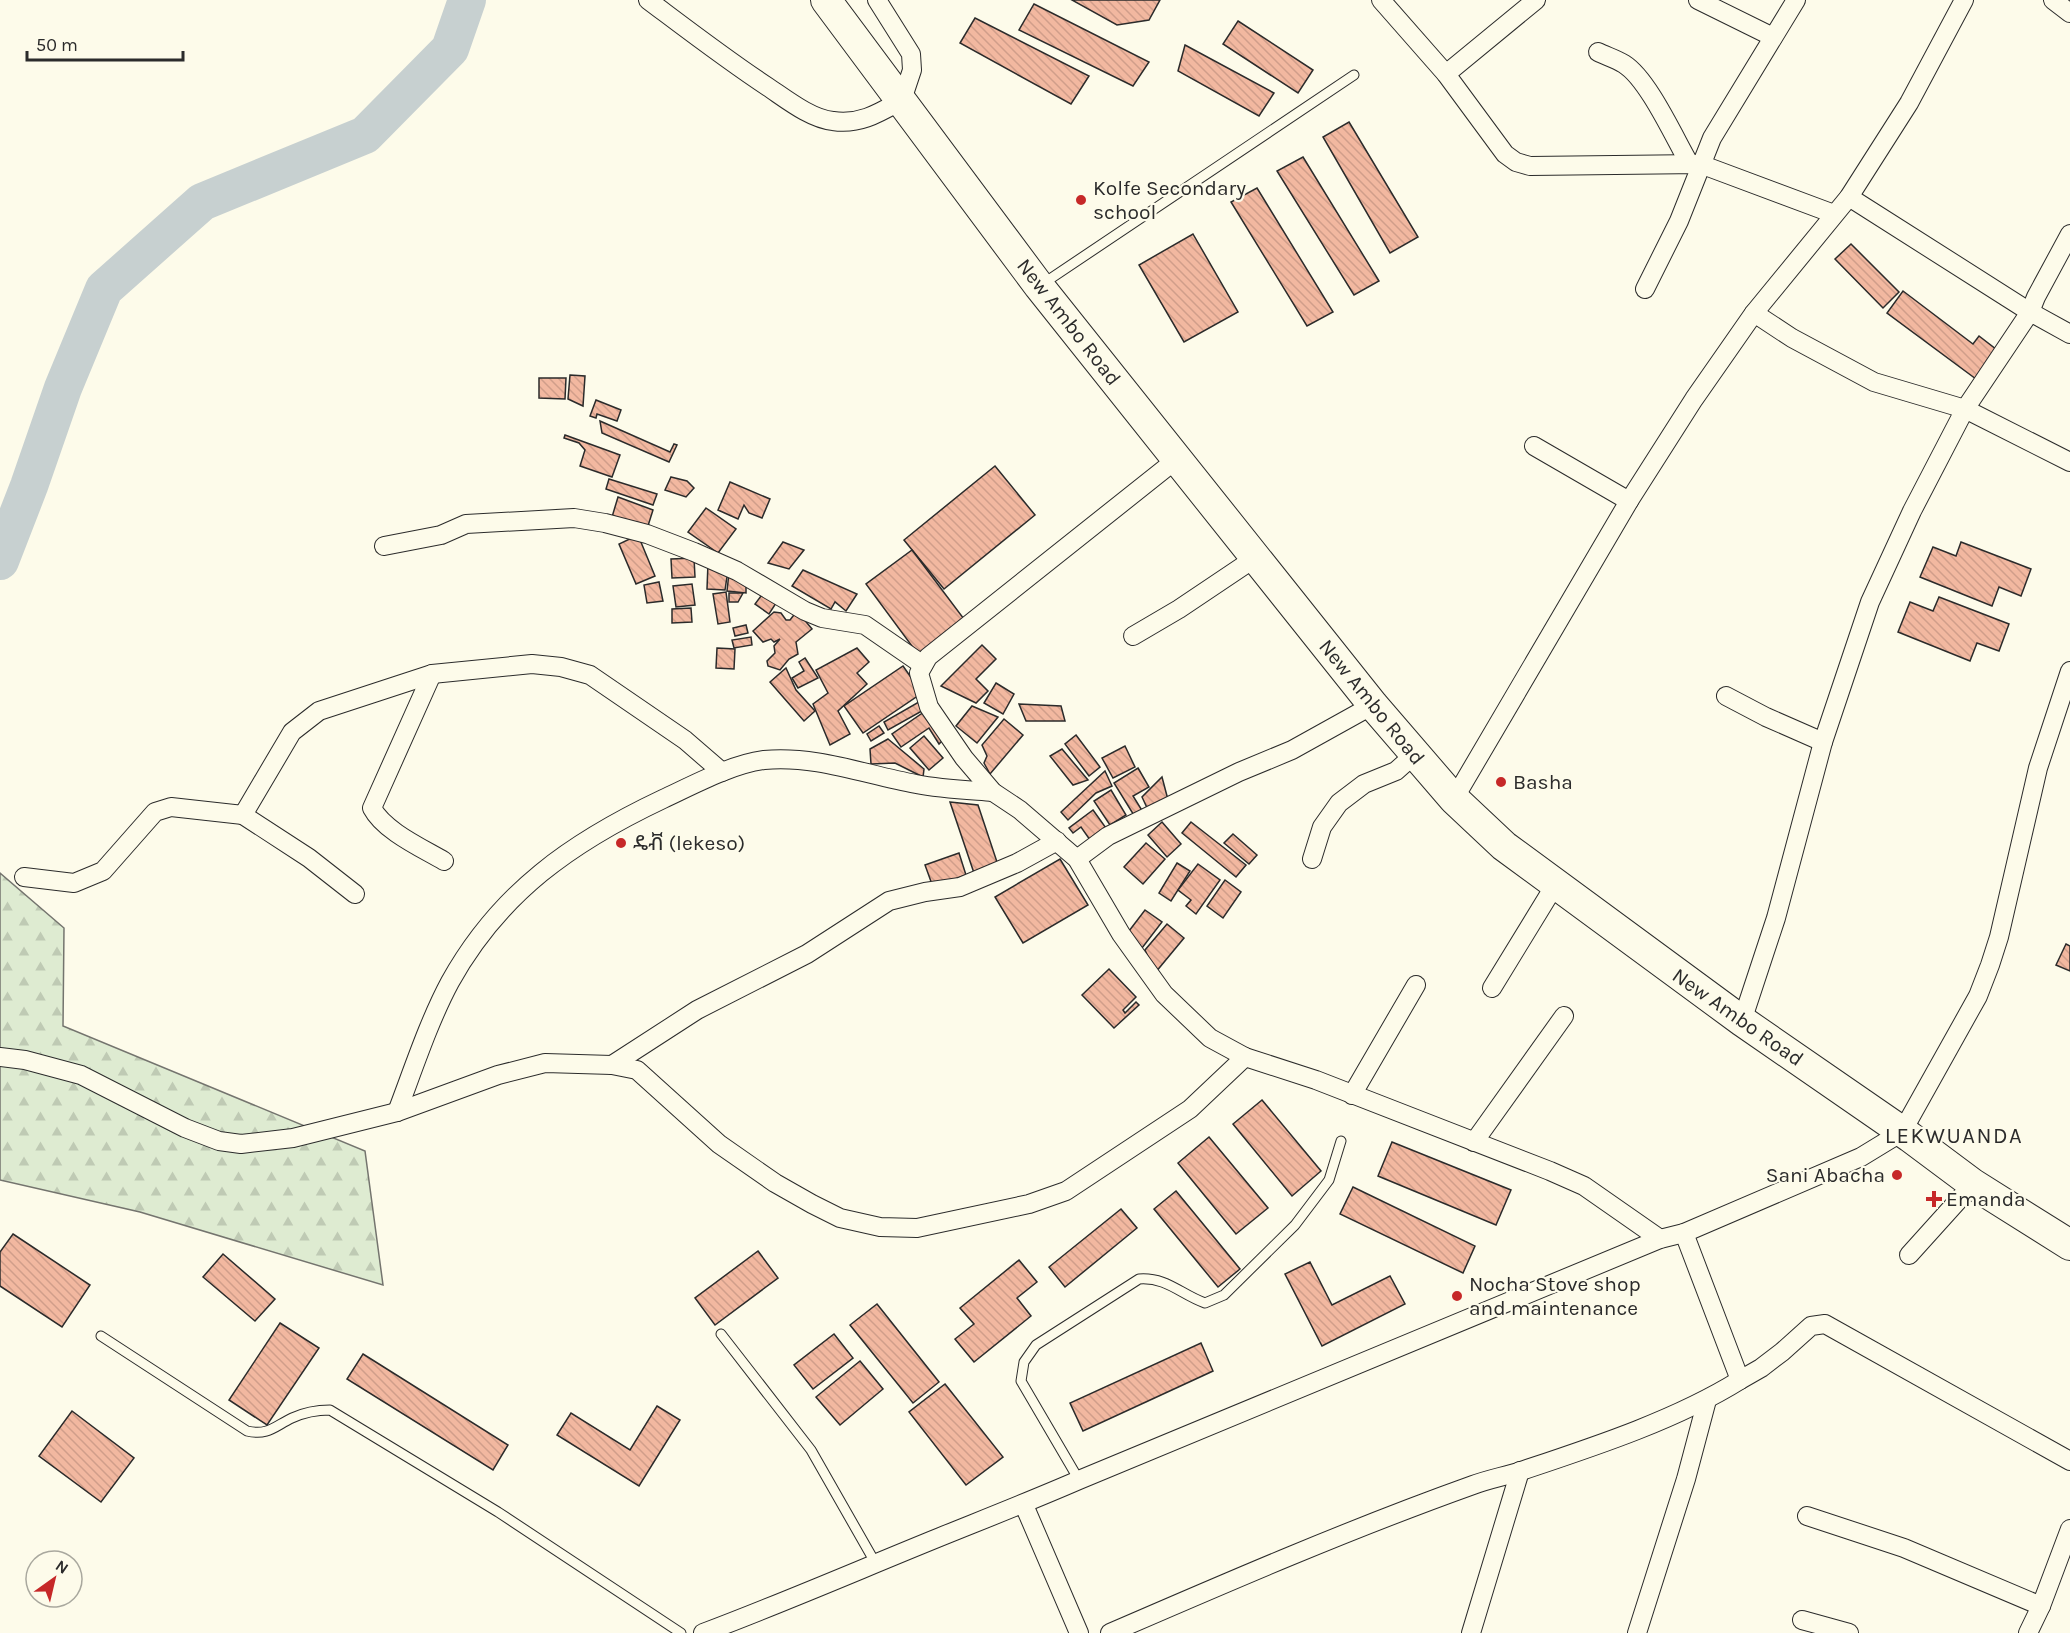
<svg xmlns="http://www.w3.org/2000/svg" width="2070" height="1633" font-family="Karla,'Noto Sans Ethiopic',sans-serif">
  <defs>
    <pattern id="forest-firs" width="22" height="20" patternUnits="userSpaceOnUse" patternTransform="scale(1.5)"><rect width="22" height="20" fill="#deebd1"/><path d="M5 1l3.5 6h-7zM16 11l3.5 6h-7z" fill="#bfcab4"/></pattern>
    <pattern id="building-back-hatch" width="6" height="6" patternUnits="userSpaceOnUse" patternTransform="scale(1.5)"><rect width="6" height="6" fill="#f2b8a0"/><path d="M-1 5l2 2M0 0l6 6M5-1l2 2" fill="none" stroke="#d09e8a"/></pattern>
  </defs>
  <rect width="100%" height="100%" fill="#fdfbea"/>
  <polygon fill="url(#forest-firs)" stroke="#74746e" stroke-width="1.5" points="0,873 64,928 63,1026 365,1151 383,1285 140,1212 0,1180"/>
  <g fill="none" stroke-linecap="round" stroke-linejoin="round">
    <polyline stroke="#c7d0d0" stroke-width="38" points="0,561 29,486 63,388 104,289 202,202 365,135 450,49 467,0"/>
  </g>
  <g fill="url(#building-back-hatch)" stroke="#2b2b2b" stroke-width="1.5">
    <polygon points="1072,0 1160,0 1149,20 1117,25"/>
    <polygon points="1034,4 1149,62 1133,86 1019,30"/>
    <polygon points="975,18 1089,76 1071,104 960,43"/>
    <polygon points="1238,21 1313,70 1298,93 1223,44"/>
    <polygon points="1185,45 1274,93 1259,116 1178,71"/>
    <polygon points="1349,122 1418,237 1390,253 1323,137"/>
    <polygon points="1303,157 1379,281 1354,295 1277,171"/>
    <polygon points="1257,188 1333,312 1307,326 1231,202"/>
    <polygon points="1193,234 1238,312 1184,342 1139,265"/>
    <polygon points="1851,244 1899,292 1883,308 1835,259"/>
    <polygon points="1903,291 1973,344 1979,336 1997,350 1976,379 1887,313"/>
    <polygon points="570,375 585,376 583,406 568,399"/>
    <polygon points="539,378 566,378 565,399 539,398"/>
    <polygon points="596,400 621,410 617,421 597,414 596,418 590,416"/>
    <polygon points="600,421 670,452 674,444 677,445 669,462 602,433"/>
    <polygon points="565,435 620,455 612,477 580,466 585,450 579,443 564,438"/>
    <polygon points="995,466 1035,515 944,589 904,540"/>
    <polygon points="671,477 687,481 694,488 686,497 665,490"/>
    <polygon points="609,479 657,494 653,505 606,489"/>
    <polygon points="730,482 770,499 762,518 749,513 744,505 738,519 718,510"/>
    <polygon points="618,497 653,510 647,529 612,517"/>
    <polygon points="706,508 736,529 718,553 688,532"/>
    <polygon points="638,535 655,576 636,584 619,544"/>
    <polygon points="783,542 804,550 789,569 768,563"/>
    <polygon points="1961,542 2031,569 2021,596 1999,587 1992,606 1920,577 1933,547 1956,556"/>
    <polygon points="912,550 967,623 920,657 866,584"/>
    <polygon points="694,558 695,577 672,578 671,559"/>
    <polygon points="708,563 728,570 725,590 707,589"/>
    <polygon points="803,570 857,594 846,611 835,602 831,609 792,586"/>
    <polygon points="729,573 746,577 746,593 727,591"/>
    <polygon points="659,582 663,601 647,603 644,585"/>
    <polygon points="692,584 695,605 676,607 673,586"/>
    <polygon points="767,588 780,597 769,614 755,604"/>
    <polygon points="726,592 730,622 718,624 713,594"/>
    <polygon points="729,593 743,593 738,602 729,602"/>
    <polygon points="1939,597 2009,624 1999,651 1977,643 1970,661 1898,632 1910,602 1933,611"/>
    <polygon points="691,608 692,622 672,623 672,609"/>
    <polygon points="797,611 812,629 796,642 798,654 789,659 780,670 768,666 767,661 775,653 774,646 780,639 774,642 771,639 763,642 753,631 774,612 781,613 786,620 790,620"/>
    <polygon points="746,625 748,633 735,636 733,628"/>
    <polygon points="751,637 752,645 734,648 732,640"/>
    <polygon points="982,645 996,659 976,679 988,691 976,703 941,686"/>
    <polygon points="717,648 735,649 734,669 716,668"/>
    <polygon points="857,648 869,662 857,673 867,684 838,711 850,734 830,745 813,704 828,693 816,670"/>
    <polygon points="805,658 818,678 798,688 792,678 804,671 799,662"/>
    <polygon points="903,666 922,693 863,733 844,706"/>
    <polygon points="786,668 796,690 815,711 804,721 770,682"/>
    <polygon points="996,683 1014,694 1003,714 984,703"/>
    <polygon points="924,699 929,707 888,730 884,722"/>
    <polygon points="1019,704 1061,706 1065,721 1026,721"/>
    <polygon points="972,706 998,717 977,743 956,726"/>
    <polygon points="924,712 943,740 939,744 929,728 901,747 892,734"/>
    <polygon points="1004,719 1023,735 990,774 984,763 987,756 982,745"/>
    <polygon points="879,726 884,733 871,741 867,734"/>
    <polygon points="1076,735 1100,767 1089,776 1065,744"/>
    <polygon points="924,736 943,758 929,770 910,748"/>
    <polygon points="888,739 924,769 923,777 895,763 871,764 870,749"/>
    <polygon points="1125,746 1135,767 1113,778 1102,758"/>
    <polygon points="1062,749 1088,780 1073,785 1050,756"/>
    <polygon points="1138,768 1149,787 1133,796 1143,812 1135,817 1114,783"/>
    <polygon points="1105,771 1112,786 1096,793 1068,820 1061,812"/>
    <polygon points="1162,777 1167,796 1173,802 1149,812 1142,797"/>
    <polygon points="1111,790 1126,815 1110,825 1094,801"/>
    <polygon points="950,802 978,805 998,865 974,873"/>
    <polygon points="1093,810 1106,828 1090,840 1081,827 1073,833 1069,828"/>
    <polygon points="1162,822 1181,844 1167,857 1148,835"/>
    <polygon points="1191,822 1246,865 1236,877 1182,833"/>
    <polygon points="1233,834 1257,855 1249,864 1224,843"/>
    <polygon points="1146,843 1165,859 1143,884 1124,867"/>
    <polygon points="959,853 966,875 933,887 925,865"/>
    <polygon points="1060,859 1088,905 1023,943 995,897"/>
    <polygon points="1177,863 1190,871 1171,901 1159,893"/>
    <polygon points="1198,864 1220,880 1196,914 1186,906 1191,900 1178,890"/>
    <polygon points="1225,880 1241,892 1223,918 1207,906"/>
    <polygon points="1145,910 1162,922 1142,948 1129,931"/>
    <polygon points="1167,924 1184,938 1155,973 1145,950"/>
    <polygon points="2066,944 2070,946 2070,971 2056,965"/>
    <polygon points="1109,969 1136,997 1123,1010 1125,1013 1136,1002 1139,1005 1114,1028 1082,995"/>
    <polygon points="1262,1100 1321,1171 1292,1196 1233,1124"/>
    <polygon points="1209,1137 1268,1208 1236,1234 1178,1163"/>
    <polygon points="1392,1142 1511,1190 1496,1225 1378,1176"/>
    <polygon points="1353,1187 1475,1246 1463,1273 1340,1214"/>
    <polygon points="1176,1191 1240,1269 1218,1287 1154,1209"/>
    <polygon points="1121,1209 1137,1228 1065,1287 1049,1267"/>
    <polygon points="13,1234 90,1285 62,1327 0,1286 0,1252"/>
    <polygon points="758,1251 778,1278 715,1325 695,1298"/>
    <polygon points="223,1254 275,1299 255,1321 203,1277"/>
    <polygon points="1019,1260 1037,1282 1017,1298 1031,1316 974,1362 955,1339 974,1324 960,1308"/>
    <polygon points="1310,1262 1332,1305 1390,1276 1405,1304 1322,1346 1285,1274"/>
    <polygon points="877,1304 939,1382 913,1403 850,1325"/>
    <polygon points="280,1323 319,1348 267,1425 229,1400"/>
    <polygon points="834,1334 853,1358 813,1389 794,1365"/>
    <polygon points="1201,1343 1213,1371 1083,1431 1070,1403"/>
    <polygon points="363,1354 508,1445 493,1470 347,1379"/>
    <polygon points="860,1361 883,1389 840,1425 816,1397"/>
    <polygon points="945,1384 1003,1457 966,1485 909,1412"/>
    <polygon points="657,1406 680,1420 639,1486 557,1435 571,1413 630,1450"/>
    <polygon points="72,1411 134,1458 101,1502 39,1456"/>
  </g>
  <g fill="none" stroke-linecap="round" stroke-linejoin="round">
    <g stroke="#2b2b2b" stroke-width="11">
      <g id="lane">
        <polyline points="1041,285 1354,75"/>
        <polyline points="721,1334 811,1450 876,1564"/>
        <path d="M101,1336L247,1431C268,1436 275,1426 292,1418C305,1412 316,1410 330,1410L498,1512L681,1633"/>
        <path d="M1079,1480L1021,1381L1024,1362L1036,1345L1139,1279C1167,1277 1180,1294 1205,1303L1224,1295L1295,1225L1329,1180L1341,1141"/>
      </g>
    </g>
    <g stroke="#2b2b2b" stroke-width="20">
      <g id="street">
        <path d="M648,0C688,30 727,60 768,87C786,99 811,119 833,121C860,125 879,113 902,100L912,70L911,54L877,0"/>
        <polyline points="1381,0 1446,74 1505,154 1516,162 1530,166 1700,164 1834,214"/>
        <polyline points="1698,0 1773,37"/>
        <polyline points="2053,0 2070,13"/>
        <path d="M1598,52C1606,56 1616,59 1624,64C1648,79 1674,137 1689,163"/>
        <polyline points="1446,74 1536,0"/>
        <polyline points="1849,197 2030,312 2070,334"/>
        <polyline points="1645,289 1679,221 1712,138 1796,0"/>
        <polyline points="1754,313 1792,338 1874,382 1965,409 2070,462"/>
        <polyline points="1534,446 1629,501"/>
        <polyline points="1177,459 928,657 919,673 929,707 964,758 993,792 1020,810 1077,859 1121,934 1164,994 1210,1038 1245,1057 1316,1080 1550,1171 1584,1186 1660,1239"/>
        <polyline points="384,546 441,535 466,524 574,518 605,523 647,534 694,552 737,571 805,611 822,618 865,625 923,665"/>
        <polyline points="1133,636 1179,609 1255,558"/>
        <path d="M432,674L372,808C384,831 422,848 444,861"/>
        <polyline points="1726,696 1766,717 1823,742"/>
        <polyline points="1454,799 1629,501 1694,399 1754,313 1849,197 1909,103 1964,0"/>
        <polyline points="243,815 309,858 355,894"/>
        <polyline points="1077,859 1108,836 1239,772 1292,750 1373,705"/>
        <polyline points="1312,859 1322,827 1339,803 1364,784 1396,771 1414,755"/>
        <polyline points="24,877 74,883 103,871 155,812 171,807 243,815 292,732 319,711 432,674 532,664 561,667 590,675 685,740 722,772"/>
        <polyline points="1492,988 1555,885"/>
        <polyline points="1742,1021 1776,918 1823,742 1870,602 1912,511 1965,409 2030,312 2036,297 2070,234"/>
        <polyline points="0,1057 25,1060 81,1075 185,1128 219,1141 241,1144 293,1138 397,1112 498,1075 545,1063 612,1065 637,1070 719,1144 775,1183 812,1204 840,1218 880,1227 917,1228 1029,1204 1066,1191 1190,1109 1245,1057"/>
        <polyline points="612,1065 697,1010 807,954 889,901 925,892 960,887 1017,863 1057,841"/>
        <polyline points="1352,1095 1416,985"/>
        <path d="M397,1112C413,1070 429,1021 450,982C500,892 572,842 663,799C693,785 732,764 764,760C816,755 866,775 916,784C941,789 967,790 993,792"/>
        <polyline points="1474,1142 1564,1016"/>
        <polyline points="1684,1233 1740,1380 1761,1368 1782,1352 1811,1326 1825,1324 2070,1461"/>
        <polyline points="1909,1255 1973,1184"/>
        <polyline points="1024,1505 1079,1633"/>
        <polyline points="1807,1516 1904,1548 2041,1606"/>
        <polyline points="1802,1620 1849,1633"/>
        <path d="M703,1633C783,1603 861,1569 940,1537C987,1518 1033,1500 1079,1480L1660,1239L1684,1233L1861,1157L1902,1132L1978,996L1990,965L1999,937L2038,768L2070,671"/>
        <path d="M1110,1633C1230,1581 1350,1529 1473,1485C1489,1479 1506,1476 1521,1471C1593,1447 1676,1420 1740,1380"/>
        <polyline points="1471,1633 1520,1471"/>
        <polyline points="1637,1633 1686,1479 1707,1400"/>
        <polyline points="2028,1633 2041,1606 2070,1529"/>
      </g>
    </g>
    <g stroke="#2b2b2b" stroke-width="32">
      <polyline id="primary" points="826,0 1039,286 1373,705 1454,799 1504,846 1742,1021 1910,1137 1973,1184 2070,1245"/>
    </g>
    <use href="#lane" stroke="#fdfbea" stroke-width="9"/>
    <use href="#street" stroke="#fdfbea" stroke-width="18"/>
    <use href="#primary" stroke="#fdfbea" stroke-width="30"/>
  </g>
  <g fill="#c62828" stroke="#fdfbea" stroke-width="2">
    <circle cx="1081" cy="200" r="6"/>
    <circle cx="1501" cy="782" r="6"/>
    <circle cx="621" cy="843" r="6"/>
    <circle cx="1897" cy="1175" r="6"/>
    <path d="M1931 1190h6v6h6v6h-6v6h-6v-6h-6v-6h6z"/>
    <circle cx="1457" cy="1296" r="6"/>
  </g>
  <g text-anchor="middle" stroke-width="4.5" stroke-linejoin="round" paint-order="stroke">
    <g font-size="21" fill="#2b2b2b" stroke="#fdfbea" text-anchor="start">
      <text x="1093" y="195">Kolfe Secondary<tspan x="1093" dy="24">school</tspan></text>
      <text x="1513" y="789">Basha</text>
      <text x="633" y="850">ዴቭ (lekeso)</text>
      <text x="1885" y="1182" text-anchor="end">Sani Abacha</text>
      <text x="1946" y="1206">Emanda</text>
      <text x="1469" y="1291">Nocha Stove shop<tspan x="1469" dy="24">and maintenance</tspan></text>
    </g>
    <g font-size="21" fill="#2b2b2b" stroke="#fdfbea">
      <text transform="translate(1069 322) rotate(52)" y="7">New Ambo Road</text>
      <text transform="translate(1372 702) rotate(51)" y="7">New Ambo Road</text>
      <text transform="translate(1738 1017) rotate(35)" y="7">New Ambo Road</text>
    </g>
    <g font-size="22" letter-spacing="1.5" fill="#2b2b2b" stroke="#fdfbea">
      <text x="1954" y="1143">LEKWUANDA</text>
    </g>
  </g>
  <g transform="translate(54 1579) rotate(34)"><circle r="28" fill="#fdfbea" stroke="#a9a89e" stroke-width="1.5"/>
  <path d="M0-4.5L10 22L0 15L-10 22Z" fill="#c62828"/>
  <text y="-9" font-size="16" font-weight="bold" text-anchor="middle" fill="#2b2b2b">N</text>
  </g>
  <path d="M27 51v9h156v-9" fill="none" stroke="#2b2b2b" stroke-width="3"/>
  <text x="36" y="51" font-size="18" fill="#2b2b2b" stroke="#fdfbea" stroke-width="4.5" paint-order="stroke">50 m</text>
</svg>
